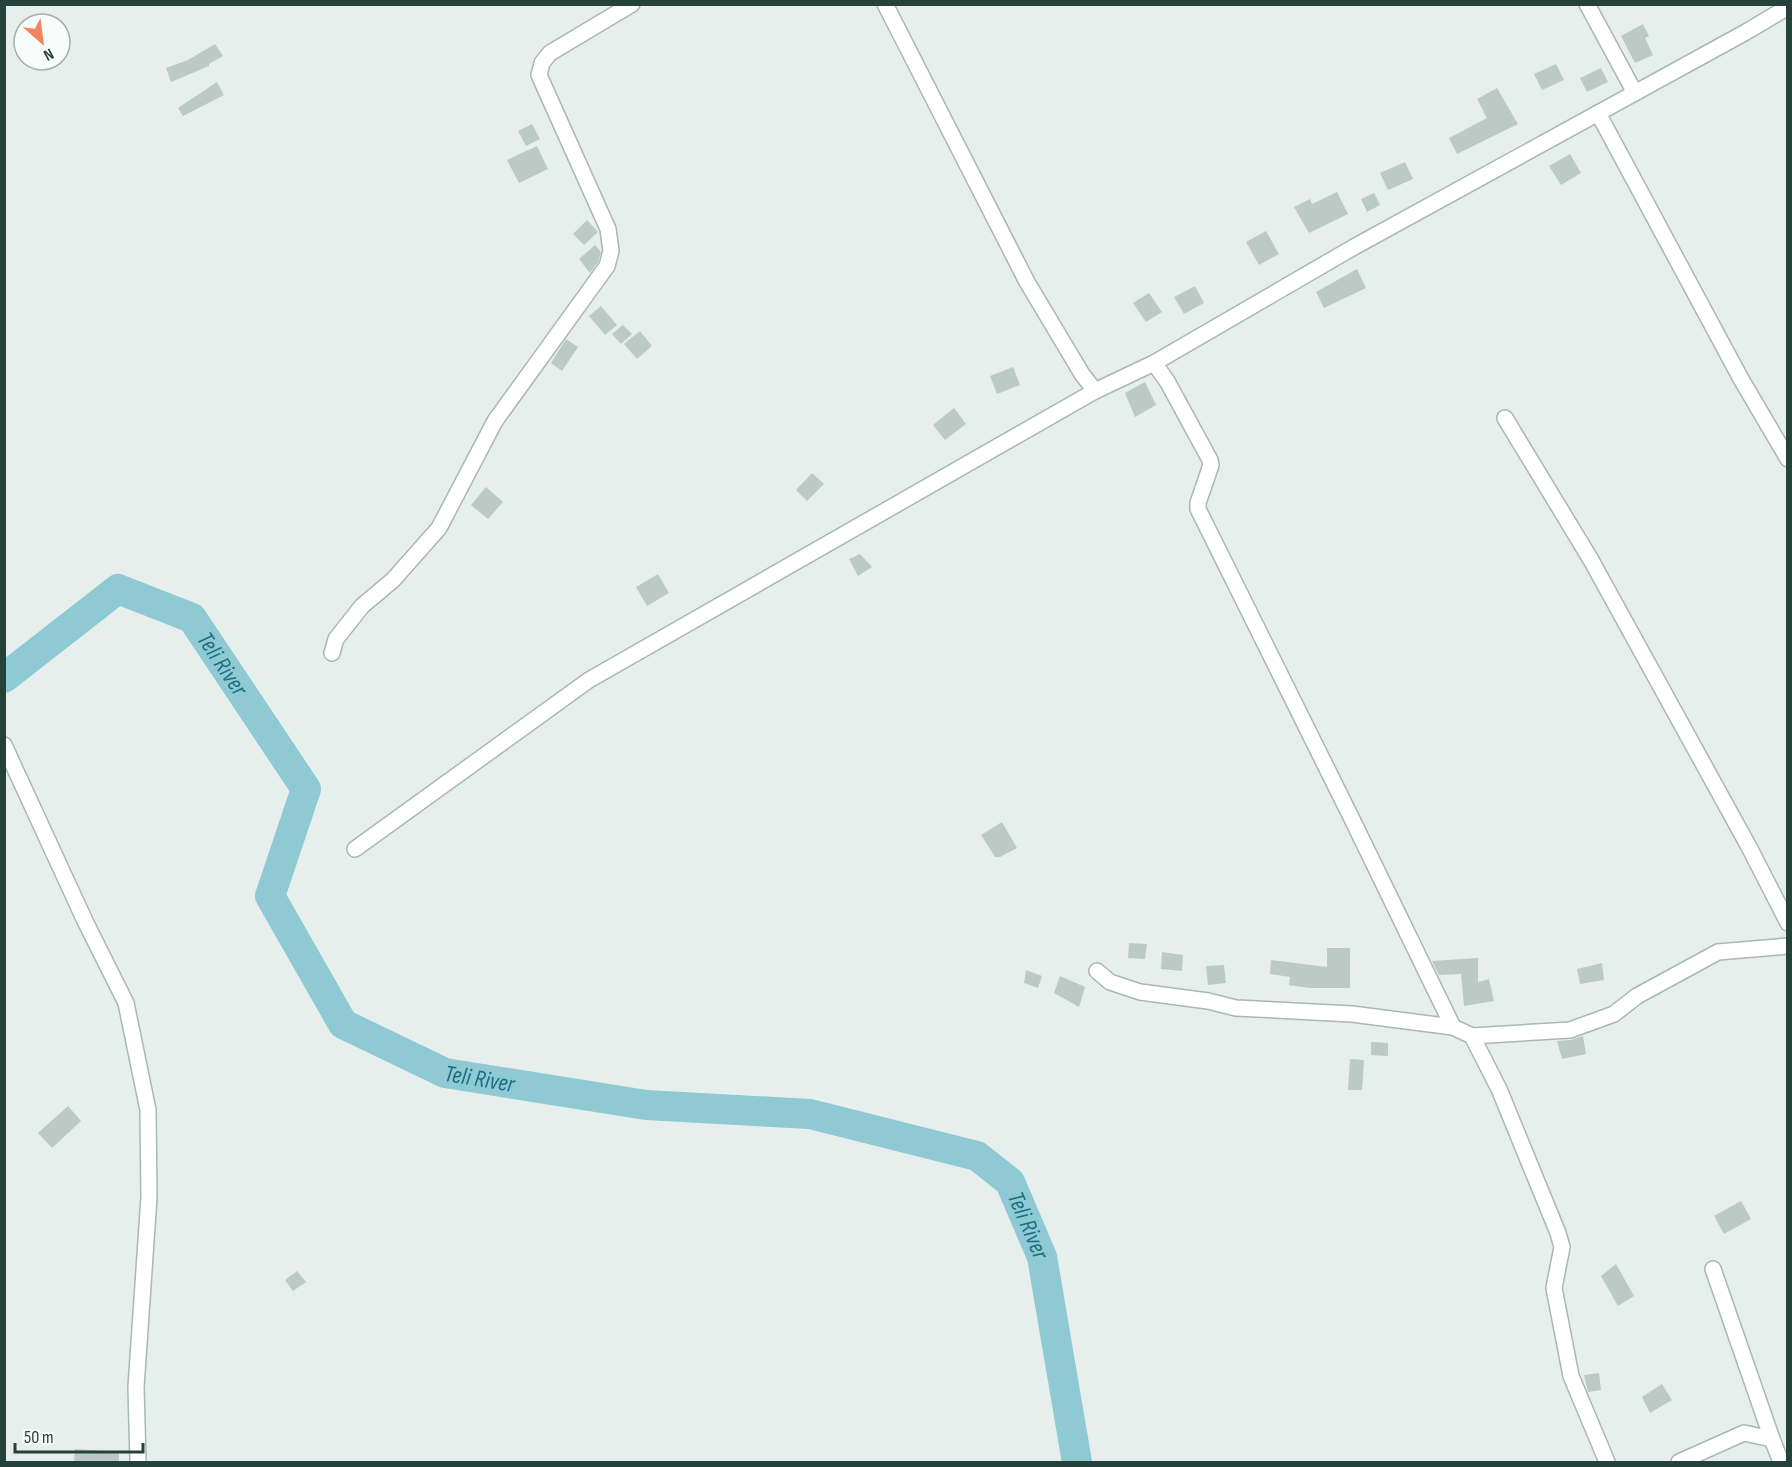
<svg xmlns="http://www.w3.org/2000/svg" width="1792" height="1467" font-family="'Sofia Sans Condensed',sans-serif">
  <rect width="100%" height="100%" fill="#e6efeb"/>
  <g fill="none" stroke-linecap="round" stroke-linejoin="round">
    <path stroke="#8ec9d4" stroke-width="30" id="s1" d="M4,678L118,589L192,618L306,789L270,896L343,1024L445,1073L646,1105L810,1114L977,1156L1010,1182L1042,1257L1077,1462"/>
  </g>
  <g fill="#bbcac4">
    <polygon points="1643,24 1649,36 1645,38 1653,55 1635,63 1621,36"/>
    <polygon points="215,44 223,56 209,64 209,66 171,82 166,68 188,60"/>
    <polygon points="1556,64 1564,80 1542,90 1534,74"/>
    <polygon points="1601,68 1608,82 1587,92 1580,78"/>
    <polygon points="217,82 224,95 183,116 178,108"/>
    <polygon points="1497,88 1518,124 1457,154 1449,138 1487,118 1477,99"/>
    <polygon points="532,124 540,139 526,146 518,131"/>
    <polygon points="537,146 548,169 519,183 507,160"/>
    <polygon points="1570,154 1581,173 1561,185 1549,166"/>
    <polygon points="1405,162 1413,179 1388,190 1380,173"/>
    <polygon points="1337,192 1348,214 1309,233 1294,207 1310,199 1312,204"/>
    <polygon points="1374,193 1380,205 1367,212 1361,199"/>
    <polygon points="587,220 598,232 584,245 573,234"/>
    <polygon points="1266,231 1279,254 1259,265 1246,242"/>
    <polygon points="595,245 601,252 598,262 590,273 579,259"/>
    <polygon points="1357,269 1366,288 1324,308 1316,292"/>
    <polygon points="1195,286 1204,303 1184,314 1174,297"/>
    <polygon points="1149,293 1162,312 1146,322 1133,303"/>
    <polygon points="601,306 617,325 605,335 589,316"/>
    <polygon points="623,325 632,334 621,344 612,334"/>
    <polygon points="640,331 652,346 637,359 624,344"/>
    <polygon points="566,339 578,347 562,371 551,363"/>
    <polygon points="1013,367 1020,385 997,394 990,376"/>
    <polygon points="1145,382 1156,405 1135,417 1125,393"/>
    <polygon points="954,408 966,424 945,440 933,425"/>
    <polygon points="812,473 824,484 807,501 796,490"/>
    <polygon points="486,487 503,502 488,519 471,505"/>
    <polygon points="860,554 872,567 858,576 849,559"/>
    <polygon points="658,574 669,593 647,606 636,587"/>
    <polygon points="1002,822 1017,848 1000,857 995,857 981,835"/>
    <polygon points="1129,943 1147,944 1145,959 1128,958"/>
    <polygon points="1327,948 1350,948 1350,988 1309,988 1289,985 1290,977 1270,974 1271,960 1327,967"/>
    <polygon points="1162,952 1183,955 1182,971 1161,969"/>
    <polygon points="1478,958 1478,982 1489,979 1494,1001 1464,1006 1461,974 1439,975 1432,961"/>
    <polygon points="1602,963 1604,980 1580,984 1577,969"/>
    <polygon points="1224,965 1226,983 1208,985 1206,966"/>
    <polygon points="1026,970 1042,976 1038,988 1024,983"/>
    <polygon points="1060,976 1085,987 1079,1007 1054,993"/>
    <polygon points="1583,1036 1586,1054 1562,1059 1557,1041 1571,1040"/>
    <polygon points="1371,1042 1388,1043 1388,1056 1371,1055"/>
    <polygon points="1350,1059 1364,1060 1362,1090 1348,1090"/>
    <polygon points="68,1106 81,1121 52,1148 38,1133"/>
    <polygon points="1741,1201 1751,1219 1724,1234 1714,1216"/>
    <polygon points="1616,1264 1634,1296 1618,1306 1601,1276"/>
    <polygon points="297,1271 306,1282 293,1291 285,1280"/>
    <polygon points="1599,1373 1601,1390 1588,1392 1584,1375"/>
    <polygon points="1662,1384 1672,1400 1650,1413 1642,1397"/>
    <polygon points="75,1449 119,1452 119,1462 74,1462"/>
  </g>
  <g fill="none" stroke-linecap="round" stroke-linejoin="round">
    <g stroke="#a8b8b2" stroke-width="18">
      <g id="street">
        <polyline points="885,4 1027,282 1082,374 1095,391"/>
        <polyline points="1587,4 1635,93"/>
        <polyline points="1598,113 1741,379 1788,459"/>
        <polyline points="1154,363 1167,381 1210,460 1211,465 1198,503 1198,509 1350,815 1453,1027 1472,1036 1570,1030 1614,1014 1637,996 1718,952 1788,946"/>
        <polyline points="1505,418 1591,560 1749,847 1788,923"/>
        <polyline points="332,653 336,639 362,606 393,580 439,528 495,421 607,266 611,251 608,229 539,75 542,63 550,53 632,4"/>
        <polyline points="4,745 85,921 126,1003 148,1110 149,1197 136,1387 138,1462"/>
        <polyline points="355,849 589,680 1095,391 1154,363 1354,247 1746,32 1788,7"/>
        <polyline points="1097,971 1110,982 1140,992 1208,1001 1236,1008 1352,1014 1453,1027"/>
        <polyline points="1472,1036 1499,1089 1558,1233 1562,1247 1554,1288 1571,1376 1607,1462"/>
        <polyline points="1713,1269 1772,1439"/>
        <polyline points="1679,1462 1744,1433 1772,1439 1781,1462"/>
      </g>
    </g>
    <use href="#street" stroke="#fff" stroke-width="15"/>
  </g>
  <g text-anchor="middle" stroke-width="5" stroke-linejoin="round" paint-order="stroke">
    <g font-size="24" font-style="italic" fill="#1c6f80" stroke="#f7fbf9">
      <text dy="8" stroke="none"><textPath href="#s1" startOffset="279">Teli River</textPath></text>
      <text dy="8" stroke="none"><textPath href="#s1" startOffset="838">Teli River</textPath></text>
      <text dy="8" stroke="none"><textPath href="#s1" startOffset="1432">Teli River</textPath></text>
    </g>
  </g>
  <rect width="1792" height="1467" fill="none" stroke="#24423a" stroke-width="12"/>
  <g transform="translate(42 42) rotate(152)"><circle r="28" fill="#f7fbf9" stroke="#a3b1ad" stroke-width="1.5"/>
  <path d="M0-4.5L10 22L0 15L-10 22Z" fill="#f4845f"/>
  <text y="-9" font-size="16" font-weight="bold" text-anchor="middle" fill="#24423a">N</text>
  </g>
  <path d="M15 1443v9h128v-9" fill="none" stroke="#24423a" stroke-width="3"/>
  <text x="24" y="1443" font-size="18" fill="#24423a" stroke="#f7fbf9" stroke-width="4.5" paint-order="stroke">50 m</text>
</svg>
